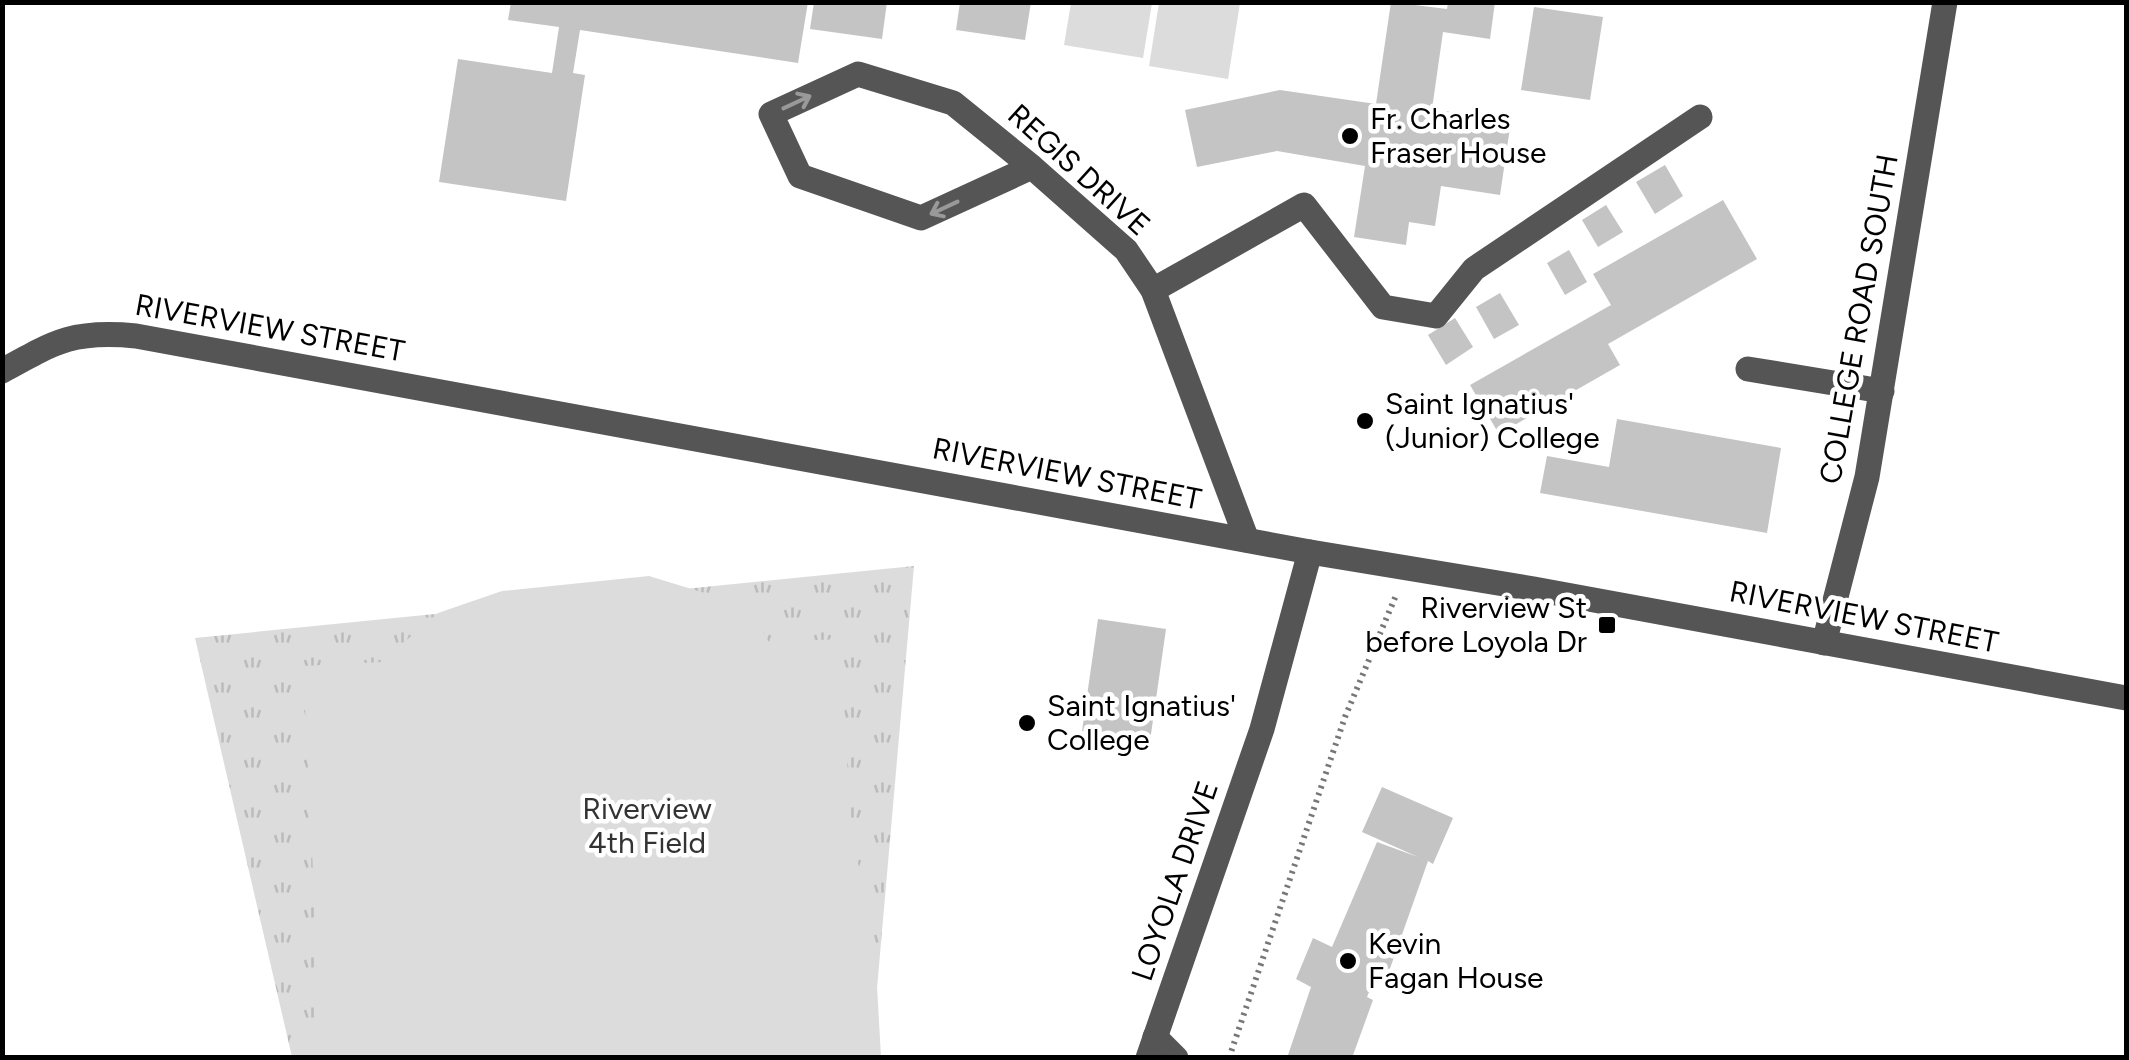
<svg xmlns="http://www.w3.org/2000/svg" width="2129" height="1060" font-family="Figtree,sans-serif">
  <defs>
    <pattern id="grass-tufts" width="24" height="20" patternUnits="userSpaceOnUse" patternTransform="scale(2.5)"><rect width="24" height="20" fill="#dcdcdc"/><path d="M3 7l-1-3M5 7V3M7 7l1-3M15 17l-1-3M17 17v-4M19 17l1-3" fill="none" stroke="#bbb"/></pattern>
  </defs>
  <rect width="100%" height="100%" fill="#fff"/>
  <polygon fill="url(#grass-tufts)" points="914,566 871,1057 292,1057 195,638"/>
  <g fill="#dcdcdc">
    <polygon points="1071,3 1152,3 1143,58 1064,45"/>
    <polygon points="1159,3 1240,3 1228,79 1149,66"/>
    <polygon points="649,576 747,606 769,642 841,639 851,839 873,915 881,1057 312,1057 317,954 303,666 381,662 438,613 502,591"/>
  </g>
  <g fill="#c4c4c4">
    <polygon points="511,2 808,2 798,63 580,30 573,73 585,75 566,201 439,182 458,59 552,73 559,27 508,20"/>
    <polygon points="814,2 887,2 882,39 810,29"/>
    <polygon points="960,2 1031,2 1025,40 956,30"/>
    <polygon points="1391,2 1447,9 1448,2 1495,2 1490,39 1443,32 1432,109 1511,121 1500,195 1441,186 1435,226 1409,222 1406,245 1354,237 1365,166 1277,151 1197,167 1185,110 1280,90 1376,104"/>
    <polygon points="1534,7 1603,17 1590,100 1521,90"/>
    <polygon points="1665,165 1683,196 1655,214 1636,182"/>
    <polygon points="1723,200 1757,259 1608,344 1620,365 1499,434 1470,385 1611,305 1593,274"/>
    <polygon points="1606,205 1623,232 1598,247 1582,220"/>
    <polygon points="1569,250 1587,282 1565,295 1547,263"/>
    <polygon points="1500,293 1519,325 1494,339 1476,307"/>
    <polygon points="1455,318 1473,347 1446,365 1428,335"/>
    <polygon points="1617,419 1781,448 1767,533 1540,493 1547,456 1609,467"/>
    <polygon points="1098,619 1166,629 1150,741 1082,731"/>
    <polygon points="1382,787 1453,818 1433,864 1428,861 1387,977 1376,975 1367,997 1373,1000 1352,1058 1287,1058 1311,987 1296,979 1313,938 1332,947 1377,842 1418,857 1362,832"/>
  </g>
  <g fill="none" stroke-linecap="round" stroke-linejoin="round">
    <polyline stroke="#777" stroke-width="6" stroke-dasharray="2.5 5" stroke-linecap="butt" points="1229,1058 1345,717 1397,593"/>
    <g stroke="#555" stroke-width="25">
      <polyline points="1032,167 921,218 800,176 771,114 858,74 953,103 1032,167 1126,250 1153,290 1247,540"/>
      <polyline points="1153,290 1304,205 1383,307 1436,316 1474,269 1700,117"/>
      <polyline points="1748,369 1882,391"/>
      <path d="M2,371C56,341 74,330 136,336L1310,552L1534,589L2126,698"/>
      <polyline points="1824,643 1867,477 1945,2"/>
      <polyline points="1155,1037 1176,1058"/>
      <polyline points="1148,1058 1262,729 1310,552"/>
    </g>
  </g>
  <defs><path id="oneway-shaft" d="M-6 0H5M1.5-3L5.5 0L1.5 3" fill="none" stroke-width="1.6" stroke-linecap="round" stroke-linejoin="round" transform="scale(2.5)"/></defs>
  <g stroke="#999">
    <use href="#oneway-shaft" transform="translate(797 102) rotate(-25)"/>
    <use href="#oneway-shaft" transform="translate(944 208) rotate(155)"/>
  </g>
  <g fill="#000" stroke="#fff" stroke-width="4">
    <circle cx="1350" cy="136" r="10"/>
    <circle cx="1365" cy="421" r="10"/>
    <rect x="1597" y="615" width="20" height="20" rx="5"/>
    <circle cx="1027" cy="723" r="10"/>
    <circle cx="1348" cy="961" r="10"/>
  </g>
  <g text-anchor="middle" stroke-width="9" stroke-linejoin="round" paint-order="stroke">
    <g font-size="30" fill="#000" stroke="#fff" text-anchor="start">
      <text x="1370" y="129">Fr. Charles<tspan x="1370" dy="34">Fraser House</tspan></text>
      <text x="1385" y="414">Saint Ignatius'<tspan x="1385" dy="34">(Junior) College</tspan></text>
      <text x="1587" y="618" text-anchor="end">Riverview St<tspan x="1587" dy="34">before Loyola Dr</tspan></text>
      <text x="1047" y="716">Saint Ignatius'<tspan x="1047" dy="34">College</tspan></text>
      <text x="1368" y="954">Kevin<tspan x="1368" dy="34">Fagan House</tspan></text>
    </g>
    <g font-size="30" fill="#000" stroke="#fff">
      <text transform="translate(1079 170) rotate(42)" y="10">REGIS DRIVE</text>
      <text transform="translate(1859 319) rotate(-80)" y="10">COLLEGE ROAD SOUTH</text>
      <text transform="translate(270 328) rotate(10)" y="10">RIVERVIEW STREET</text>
      <text transform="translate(1067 474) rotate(11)" y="10">RIVERVIEW STREET</text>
      <text transform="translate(1864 617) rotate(11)" y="10">RIVERVIEW STREET</text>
      <text transform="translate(1175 881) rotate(-71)" y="10">LOYOLA DRIVE</text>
    </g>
    <g font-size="30" fill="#333" stroke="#fff">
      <text x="647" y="819">Riverview<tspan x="647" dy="34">4th Field</tspan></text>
    </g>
  </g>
  <rect width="2129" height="1060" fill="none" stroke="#000000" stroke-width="10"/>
</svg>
